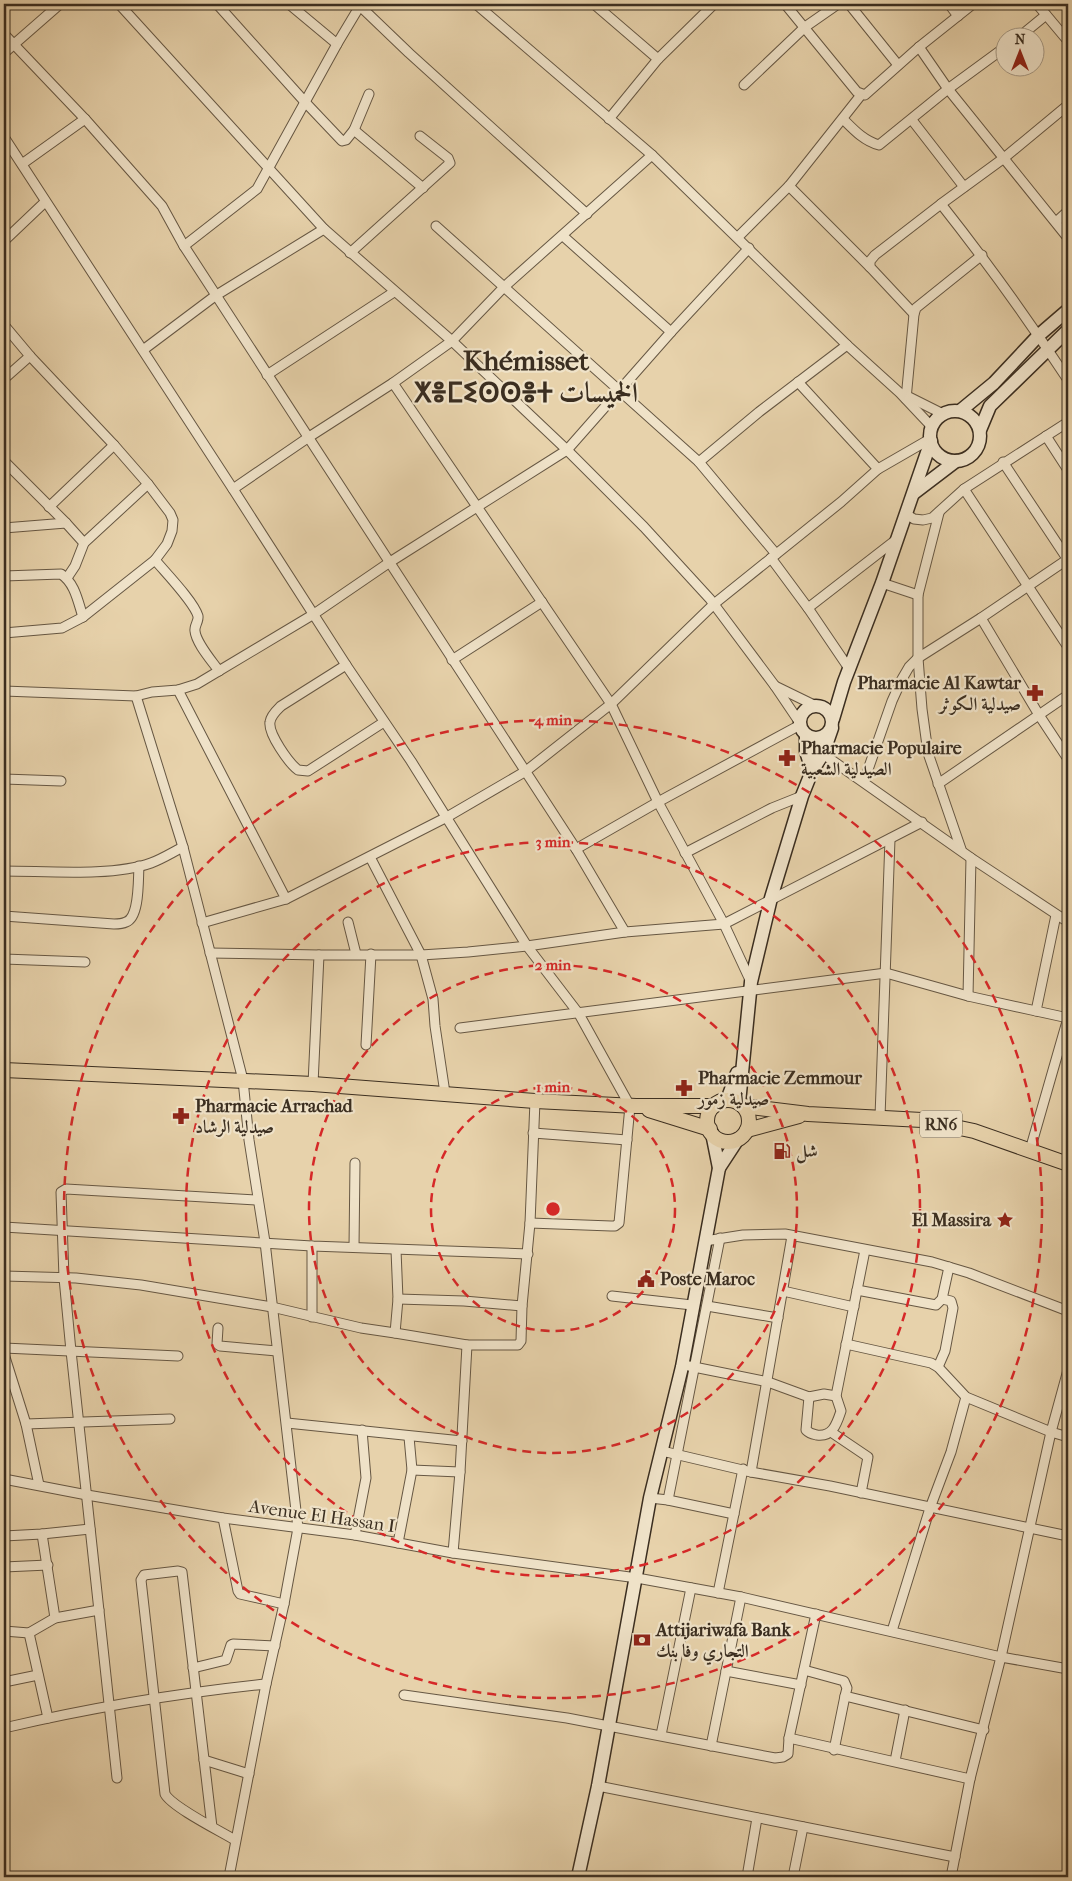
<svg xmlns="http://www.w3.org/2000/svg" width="1072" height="1881" font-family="'IM FELL French Canon',Amiri,'Noto Sans Tifinagh',serif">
  <rect width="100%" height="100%" fill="#e7d2ab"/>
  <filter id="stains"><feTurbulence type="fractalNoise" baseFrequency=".004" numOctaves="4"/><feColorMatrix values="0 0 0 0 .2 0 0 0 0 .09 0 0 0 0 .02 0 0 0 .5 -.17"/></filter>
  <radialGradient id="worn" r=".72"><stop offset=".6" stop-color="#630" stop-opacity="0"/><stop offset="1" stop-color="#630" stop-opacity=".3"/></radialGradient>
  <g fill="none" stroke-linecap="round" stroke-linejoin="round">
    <g stroke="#665743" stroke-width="11">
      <g id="minor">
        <polyline points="119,4 324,229 452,341 567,450 644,527 710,599 775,686 800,723"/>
        <polyline points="217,4 305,102 342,141 346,140 354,130 369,94"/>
        <polyline points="289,4 337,44"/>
        <polyline points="476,4 652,155 847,345 900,393 932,427"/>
        <polyline points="594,4 658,59"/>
        <polyline points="785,4 857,92 865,95 919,47 973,4"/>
        <polyline points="849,4 898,65"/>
        <polyline points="949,4 958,16"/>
        <polyline points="1037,4 1068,41"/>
        <polyline points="360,6 409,53 587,214"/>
        <polyline points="4,34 85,119 162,206 184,246 576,849 625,932"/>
        <polyline points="1018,38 1046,15"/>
        <polyline points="919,47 948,89 1068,238"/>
        <polyline points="4,53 60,4"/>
        <polyline points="744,85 805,27 838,4"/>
        <polyline points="609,119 658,59 714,4"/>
        <path d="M843,119C854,130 864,141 879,145L948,89L1004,48"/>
        <polyline points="912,120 964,187"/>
        <polyline points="354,130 423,188"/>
        <polyline points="4,137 233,489 346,665 411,761 527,946 579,1014 630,1106 619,1223 615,1226 611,1226 530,1223"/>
        <polyline points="22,164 85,119"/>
        <polyline points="789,186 870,267"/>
        <path d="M941,204C986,261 1028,319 1068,380"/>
        <polyline points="1056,222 1068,211"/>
        <polyline points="436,226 699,462 776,554"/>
        <polyline points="563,236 671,332"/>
        <polyline points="738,237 789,186 861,95"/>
        <polyline points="4,241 45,202"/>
        <polyline points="184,246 257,189 337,44 361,4"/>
        <polyline points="350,253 450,163 448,158 420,136"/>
        <polyline points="914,314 870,267 870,261 875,255 941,204 1004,158 1068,105"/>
        <polyline points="4,325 30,356 114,445 148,484 170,513 173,520 172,531 167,544 155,560 83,617 62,628 4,633"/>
        <polyline points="143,350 215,296 324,229"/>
        <polyline points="267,375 394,292"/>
        <polyline points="4,379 30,356"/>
        <polyline points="798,382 878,469"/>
        <polyline points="393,383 611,704 658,802 724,924 751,982"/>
        <polyline points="903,394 943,414"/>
        <polyline points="906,399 914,314 916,308 982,255"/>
        <polyline points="1046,436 1068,470"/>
        <polyline points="4,461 66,523 84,543"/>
        <polyline points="699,462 759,412 847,345"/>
        <polyline points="1003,462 1068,560"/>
        <polyline points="233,489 309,437 393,383 452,341 504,287 652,155"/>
        <polyline points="964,489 1068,647"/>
        <polyline points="49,507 114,445"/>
        <polyline points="939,513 918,595 918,658 922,709 928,753 961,849"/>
        <polyline points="906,514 914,519 923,520 932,518 964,489 1068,422"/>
        <polyline points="4,528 66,523"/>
        <polyline points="771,558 808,608 850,670"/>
        <path d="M155,560C166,573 194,602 198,616C199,621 194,626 195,631C196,643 212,661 219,671"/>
        <path d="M4,576L61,574C75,583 78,602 83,617"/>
        <polyline points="67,578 75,566 84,543 148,484"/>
        <polyline points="882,583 918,595"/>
        <polyline points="808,608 897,539"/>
        <polyline points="981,618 1039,715 1068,759"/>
        <polyline points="452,660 542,602"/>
        <path d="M346,665L281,706C277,710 271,715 270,722C268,734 289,763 298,770L308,771L384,722"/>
        <polyline points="775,686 814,705"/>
        <polyline points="178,690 286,899"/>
        <polyline points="4,691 136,696 152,692 178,690 197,684 314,614 390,562 567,450 671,332 749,248"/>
        <polyline points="136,696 183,847 243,1080 249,1140 265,1242 298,1528 284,1604 266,1684 229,1877"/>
        <polyline points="806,751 823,754 971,858 1068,922"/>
        <polyline points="4,779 61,781"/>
        <polyline points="864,781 892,701 902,679 909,667 918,658 981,618 1068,559"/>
        <polyline points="938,784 1068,695"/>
        <polyline points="576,849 658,802 800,725"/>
        <polyline points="685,853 772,808 802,796"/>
        <polyline points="370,857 421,955 433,999 435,1026 445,1093"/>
        <path d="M4,871C47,871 112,877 151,863C162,859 173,852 183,847"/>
        <path d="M4,916L114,924C117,924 122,924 126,922C140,917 138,879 139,866"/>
        <polyline points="348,922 356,954"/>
        <polyline points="202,923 286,899 447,817 526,771 611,704 714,604 841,502 878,469 930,439"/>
        <polyline points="210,953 319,955 421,955 468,952 527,946 625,932 724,924 922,822"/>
        <polyline points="4,959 85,962"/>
        <polyline points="968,996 971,858"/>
        <polyline points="460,1028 886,973 968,996 1036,1011"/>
        <polyline points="366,1045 371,954"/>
        <polyline points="313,1084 319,955"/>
        <polyline points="880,1117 890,839"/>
        <polyline points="533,1133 627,1140"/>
        <polyline points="1030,1150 1068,1018 1036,1011 1056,915"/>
        <polyline points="4,1227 312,1246 528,1254"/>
        <polyline points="705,1241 743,1235 785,1234 932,1262 969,1273 1068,1311"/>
        <polyline points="312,1246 312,1317"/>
        <polyline points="354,1247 355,1163"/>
        <polyline points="4,1276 76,1278 141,1285 272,1307 361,1328 395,1333 467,1345 518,1345 521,1341 522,1306"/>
        <polyline points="857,1290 936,1305 942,1299 949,1267"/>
        <polyline points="783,1291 854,1307"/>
        <polyline points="612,1296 692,1305"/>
        <polyline points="398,1299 464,1301 522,1306 530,1223 535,1101"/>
        <polyline points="707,1306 778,1318"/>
        <polyline points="218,1328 217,1344 220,1346 277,1351"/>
        <polyline points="395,1333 398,1299 396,1250"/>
        <polyline points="846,1344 931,1363 938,1367 966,1397 1051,1432 1068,1437"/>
        <polyline points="4,1348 178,1356"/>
        <polyline points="4,1354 26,1424 39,1485"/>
        <polyline points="689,1366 768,1382 809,1397 824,1394 836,1396"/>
        <polyline points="938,1367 945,1351 953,1308 951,1301 942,1299"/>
        <path d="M809,1397L806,1430C810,1434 812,1434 817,1435C833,1437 837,1423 841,1411L836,1396L865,1250"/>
        <polyline points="287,1423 462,1441"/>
        <polyline points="26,1424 170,1419"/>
        <polyline points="831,1432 868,1457 861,1493"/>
        <polyline points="662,1451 751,1472 830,1486 1068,1536"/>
        <polyline points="412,1470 460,1472"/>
        <polyline points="751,1472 792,1236"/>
        <polyline points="4,1479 87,1495 223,1518 355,1535 453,1553 637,1578 741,1597 1001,1657 1068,1669"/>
        <polyline points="650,1498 668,1500 720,1238"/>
        <polyline points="668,1500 734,1514"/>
        <polyline points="223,1518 238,1591 240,1594 284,1604"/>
        <polyline points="42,1534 55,1618"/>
        <polyline points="355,1535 366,1478 362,1430"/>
        <polyline points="4,1536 42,1534 90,1529"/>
        <polyline points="398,1543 412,1470 409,1437"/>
        <polyline points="453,1553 460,1472 467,1345"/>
        <polyline points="4,1567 48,1565"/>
        <polyline points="718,1593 743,1469"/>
        <polyline points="4,1631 29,1633 55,1618 99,1610"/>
        <polyline points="892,1631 930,1508 951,1452 966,1397"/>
        <polyline points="29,1633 48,1718"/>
        <polyline points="193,1668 226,1660 231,1645 233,1644 275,1646"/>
        <polyline points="804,1670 844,1681 847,1688 845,1696 984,1730"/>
        <polyline points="726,1671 801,1685"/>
        <polyline points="4,1682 38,1675"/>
        <polyline points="404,1695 567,1718 775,1758 783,1757 788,1754 789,1738 816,1614"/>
        <path d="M4,1728C90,1708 178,1693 266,1684"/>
        <polyline points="661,1735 691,1588"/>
        <polyline points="789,1738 970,1779"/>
        <polyline points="711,1746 741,1597"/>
        <polyline points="834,1750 845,1696"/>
        <polyline points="204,1760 249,1774"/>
        <polyline points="895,1761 905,1710"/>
        <polyline points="117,1778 71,1351 64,1278 61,1192 66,1189 258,1200"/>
        <polyline points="598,1786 955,1857"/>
        <path d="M212,1827L182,1572L178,1571L144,1575L141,1580L165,1794C172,1807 220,1831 235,1840"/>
        <polyline points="747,1877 757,1818"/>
        <polyline points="793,1877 803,1827"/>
        <polyline points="951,1877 970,1779 1001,1657 1051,1432 1068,1370"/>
      </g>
    </g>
    <g stroke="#3b2e20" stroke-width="15">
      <g id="secondary">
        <polyline points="960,411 994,383 1039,335 1068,310"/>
        <circle cx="955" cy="436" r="25"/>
        <polyline points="980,430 990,406 1068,330"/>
        <polyline points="914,493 956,461"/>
        <circle cx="816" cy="722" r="16"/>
        <polyline points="833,719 844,682 882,583 931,441"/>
        <polyline points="806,735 806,751 812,771"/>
        <polyline points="727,1100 737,1073"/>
        <polyline points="739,1103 751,982 771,898 802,796 812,771 823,754 832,728"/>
        <polyline points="719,1168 738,1139"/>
        <polyline points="578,1877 598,1786 650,1498 682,1367 719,1168 712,1133"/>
      </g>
    </g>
    <g stroke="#3b2e20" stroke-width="16">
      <g id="primary">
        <polyline points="4,1070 313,1084 535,1101 636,1106 714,1106"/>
        <circle cx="728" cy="1121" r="21"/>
        <polyline points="743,1106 808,1114 922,1120 974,1131 1068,1164"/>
        <polyline points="649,1110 710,1129"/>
        <polyline points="747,1130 799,1116"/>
      </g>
    </g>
    <use href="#minor" stroke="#efe2c8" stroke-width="9"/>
    <use href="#secondary" stroke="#efe2c8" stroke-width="12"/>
    <use href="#primary" stroke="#e7d2ab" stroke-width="14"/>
  </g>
  <g fill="none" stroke="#d62828" stroke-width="2.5" stroke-dasharray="9 6">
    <circle cx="553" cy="1209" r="122"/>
    <circle cx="553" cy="1209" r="244"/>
    <circle cx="553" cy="1209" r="367"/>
    <circle cx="553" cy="1209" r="489"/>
  </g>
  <defs>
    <g id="pharmacy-bare" transform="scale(1.35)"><path d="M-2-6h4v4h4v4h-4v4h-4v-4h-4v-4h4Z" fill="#8f2418" stroke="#efe2c8" stroke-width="2.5" paint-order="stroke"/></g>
    <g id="fuel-bare" transform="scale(1.35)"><path d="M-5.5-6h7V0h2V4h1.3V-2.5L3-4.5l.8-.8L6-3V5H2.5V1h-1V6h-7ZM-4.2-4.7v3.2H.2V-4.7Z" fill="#8f2418" stroke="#efe2c8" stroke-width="2.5" paint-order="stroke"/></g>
    <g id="sight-bare" transform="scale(1.35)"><path d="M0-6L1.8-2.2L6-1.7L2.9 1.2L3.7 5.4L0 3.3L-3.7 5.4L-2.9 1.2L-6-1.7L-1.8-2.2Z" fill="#8f2418" stroke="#efe2c8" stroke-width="2.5" paint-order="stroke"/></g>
    <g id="civic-bare" transform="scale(1.35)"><path d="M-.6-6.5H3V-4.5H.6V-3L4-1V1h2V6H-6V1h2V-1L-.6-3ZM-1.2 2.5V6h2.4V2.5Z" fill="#8f2418" stroke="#efe2c8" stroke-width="2.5" paint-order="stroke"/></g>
    <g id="bank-bare" transform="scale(1.35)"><path d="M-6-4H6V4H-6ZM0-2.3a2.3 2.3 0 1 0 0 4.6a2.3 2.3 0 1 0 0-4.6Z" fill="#8f2418" stroke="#efe2c8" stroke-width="2.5" paint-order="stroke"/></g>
  </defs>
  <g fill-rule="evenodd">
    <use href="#pharmacy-bare" x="1035" y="693"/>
    <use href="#pharmacy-bare" x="787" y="758"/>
    <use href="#pharmacy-bare" x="684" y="1088"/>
    <use href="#pharmacy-bare" x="181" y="1116"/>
    <use href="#fuel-bare" x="782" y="1151"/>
    <use href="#sight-bare" x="1005" y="1220"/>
    <use href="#civic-bare" x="646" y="1279"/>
    <use href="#bank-bare" x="642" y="1640"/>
  </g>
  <g text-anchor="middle" stroke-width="4.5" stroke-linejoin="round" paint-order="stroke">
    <rect fill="#efe2c8" stroke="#716452" stroke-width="1" x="920" y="1110.5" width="42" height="27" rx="4"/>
    <g font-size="16" font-weight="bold" fill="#3b2e20">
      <text x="941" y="1130">RN6</text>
    </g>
    <g font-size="18" font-weight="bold" fill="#3b2e20" stroke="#efe2c8" text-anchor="start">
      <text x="1021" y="689" text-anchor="end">Pharmacie Al Kawtar<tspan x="1021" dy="21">صيدلية الكوثر</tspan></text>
      <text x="801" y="754">Pharmacie Populaire<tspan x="801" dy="21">الصيدلية الشعبية</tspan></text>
      <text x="698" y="1084">Pharmacie Zemmour<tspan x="698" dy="21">صيدلية زمور</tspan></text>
      <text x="195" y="1112">Pharmacie Arrachad<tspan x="195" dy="21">صيدلية الرشاد</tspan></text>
      <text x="796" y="1157">شل</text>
      <text x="991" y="1226" text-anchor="end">El Massira</text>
      <text x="660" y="1285">Poste Maroc</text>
      <text x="656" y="1636">Attijariwafa Bank<tspan x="656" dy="21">التجاري وفا بنك</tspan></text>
    </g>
    <g font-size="18" fill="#3b2e20" stroke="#efe2c8">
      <text transform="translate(322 1516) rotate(8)" y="6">Avenue El Hassan I</text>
    </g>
    <g font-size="28" font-weight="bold" fill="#3b2e20" stroke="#efe2c8">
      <text x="526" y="370">Khémisset<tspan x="526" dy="32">ⵅⴻⵎⵉⵙⵙⴻⵜ الخميسات</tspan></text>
    </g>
  </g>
  <circle cx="553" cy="1209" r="8" fill="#d62828" stroke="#efe2c8" stroke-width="2.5"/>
  <g font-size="15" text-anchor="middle" font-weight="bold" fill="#d62828" stroke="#efe2c8" stroke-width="4.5" stroke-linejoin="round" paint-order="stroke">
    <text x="553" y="725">4 min</text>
    <text x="553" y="847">3 min</text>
    <text x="553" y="970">2 min</text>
    <text x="553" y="1092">1 min</text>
  </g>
  <rect width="1072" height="1881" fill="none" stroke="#e7d2ab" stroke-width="20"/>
  <rect x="5" y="5" width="1062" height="1871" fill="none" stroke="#3b2e20" stroke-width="2.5"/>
  <rect x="10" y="10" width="1052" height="1861" fill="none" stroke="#3b2e20"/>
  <g transform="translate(1020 52)"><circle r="24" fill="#efe2c8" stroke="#a79a85"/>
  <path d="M0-4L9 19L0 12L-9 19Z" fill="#8f2418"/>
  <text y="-8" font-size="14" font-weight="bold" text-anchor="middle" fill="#3b2e20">N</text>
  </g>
  <rect width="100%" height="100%" filter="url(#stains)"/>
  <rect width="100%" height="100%" fill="url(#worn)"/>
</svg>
